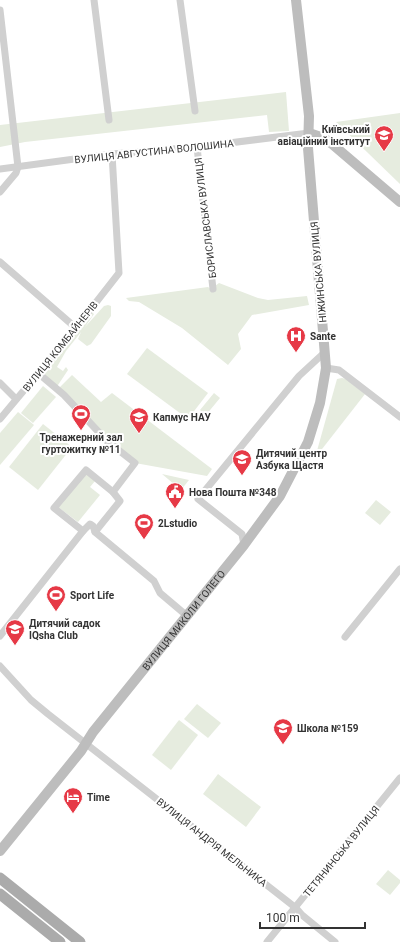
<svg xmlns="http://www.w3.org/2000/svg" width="400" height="942" font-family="Roboto,sans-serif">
  <rect width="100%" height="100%" fill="#fff"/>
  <g fill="#e6ecdf">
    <polygon points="286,92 289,131 269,132 267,115 25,142 0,147 0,125"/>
    <polygon points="400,113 400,184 336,122"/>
    <polygon points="219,283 258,298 268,300 307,296 309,305 252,315 238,334 241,349 228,365 182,328 139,302 129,301 126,298 208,287 211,289"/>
    <polygon points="108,305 111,306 111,316 91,344 87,346 78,339 81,332 66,351 57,367 63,371 66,367 68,370 56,388 42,372 92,312 94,314 85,327 104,306"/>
    <polygon points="147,348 208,393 188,419 127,374"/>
    <polygon points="72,375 101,402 112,393 212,469 207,476 135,463 57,390"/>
    <polygon points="342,378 346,379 365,394 315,458 337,379"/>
    <polygon points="43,386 56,397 33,423 21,413"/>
    <polygon points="214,393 220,398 206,415 200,410"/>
    <polygon points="18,412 34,425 0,465 0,433"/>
    <polygon points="43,424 72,447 38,490 9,467"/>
    <polygon points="86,473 95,481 90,487 100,495 78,522 58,507"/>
    <polygon points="162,474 189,480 181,490"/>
    <polygon points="376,500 391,512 380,525 365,513"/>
    <polygon points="197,704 221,723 208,738 184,719"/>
    <polygon points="179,720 198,735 171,770 152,755"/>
    <polygon points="218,774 261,807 246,827 203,794"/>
    <polygon points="388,870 400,880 400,883 390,895 376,884"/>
  </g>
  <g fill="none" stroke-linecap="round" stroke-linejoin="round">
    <g stroke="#d0d0d0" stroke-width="7">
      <polyline points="94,0 109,120"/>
      <polyline points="180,0 195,111"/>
      <polyline points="0,10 18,167 16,173 0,192"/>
      <polyline points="197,147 213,289"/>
      <polyline points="0,169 112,154 197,147 309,133"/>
      <polyline points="0,262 76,328"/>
      <polyline points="326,368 339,370 400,417"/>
      <polyline points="38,373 64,395 107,441 135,463 113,492 120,501 95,532 154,581 160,593 186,615"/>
      <polyline points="0,383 16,399"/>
      <polyline points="0,419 76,328 119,273 112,154"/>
      <polyline points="83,531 90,524 93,526 95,532"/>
      <polyline points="244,545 242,534 198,499 299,376 325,352"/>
      <polyline points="0,636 83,531 54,508 86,470 113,492"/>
      <polyline points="345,637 400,569"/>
      <polyline points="0,666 31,700 48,714 296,908 302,915 335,942"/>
      <polyline points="267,942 400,778"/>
    </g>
    <g stroke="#bdbdbd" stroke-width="10">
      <polyline points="309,133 324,138 332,144 400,202"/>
      <path id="s1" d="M0,851L81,751L93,732L244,545L280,496L308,442L320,403L326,368L308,148L309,116L296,0"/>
    </g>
    <g stroke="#ababab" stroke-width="11">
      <polyline points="0,878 80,942"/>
      <polyline points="0,894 60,942"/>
    </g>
  </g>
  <defs>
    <g id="university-pin" transform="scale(1)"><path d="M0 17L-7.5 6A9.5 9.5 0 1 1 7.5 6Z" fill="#e63946" stroke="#fff"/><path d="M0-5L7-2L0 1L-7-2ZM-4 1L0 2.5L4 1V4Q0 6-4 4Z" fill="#fff"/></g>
    <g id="hospital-pin" transform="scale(1)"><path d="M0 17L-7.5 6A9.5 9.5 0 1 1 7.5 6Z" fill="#e63946" stroke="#fff"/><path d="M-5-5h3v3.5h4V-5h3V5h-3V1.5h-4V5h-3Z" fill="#fff"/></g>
    <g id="stadium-pin" transform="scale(1)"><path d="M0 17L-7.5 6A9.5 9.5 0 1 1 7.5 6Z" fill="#e63946" stroke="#fff"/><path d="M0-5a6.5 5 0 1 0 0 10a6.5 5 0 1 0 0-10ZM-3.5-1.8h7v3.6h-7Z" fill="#fff"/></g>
    <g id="school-pin" transform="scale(1)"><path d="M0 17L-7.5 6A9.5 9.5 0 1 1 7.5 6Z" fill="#e63946" stroke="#fff"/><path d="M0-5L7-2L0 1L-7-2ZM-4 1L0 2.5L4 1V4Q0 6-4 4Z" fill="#fff"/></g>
    <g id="civic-pin" transform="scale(1)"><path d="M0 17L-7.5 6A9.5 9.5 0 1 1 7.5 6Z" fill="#e63946" stroke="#fff"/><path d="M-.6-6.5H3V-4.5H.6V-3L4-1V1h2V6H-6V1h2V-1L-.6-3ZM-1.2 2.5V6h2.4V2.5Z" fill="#fff"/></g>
    <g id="hotel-pin" transform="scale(1)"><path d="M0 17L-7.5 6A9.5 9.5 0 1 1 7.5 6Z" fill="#e63946" stroke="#fff"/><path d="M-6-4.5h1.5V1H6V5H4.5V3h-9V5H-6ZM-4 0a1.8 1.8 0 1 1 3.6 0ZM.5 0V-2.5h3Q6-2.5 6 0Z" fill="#fff"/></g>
  </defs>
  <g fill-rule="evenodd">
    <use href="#university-pin" x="384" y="135"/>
    <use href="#hospital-pin" x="296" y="336"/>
    <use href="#stadium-pin" x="81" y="414"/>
    <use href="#university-pin" x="139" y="417"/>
    <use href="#school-pin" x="242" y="459"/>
    <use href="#civic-pin" x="175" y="492"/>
    <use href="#stadium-pin" x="144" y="523"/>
    <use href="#stadium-pin" x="56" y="595"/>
    <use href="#school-pin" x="15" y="629"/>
    <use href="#school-pin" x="283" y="728"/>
    <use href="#hotel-pin" x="73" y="797"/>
  </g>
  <g text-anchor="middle" stroke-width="4" stroke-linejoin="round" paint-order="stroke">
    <g font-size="10" font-weight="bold" fill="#333" stroke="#fff" text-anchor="start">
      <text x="370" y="133" text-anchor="end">Київський<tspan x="370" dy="12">авіаційний інститут</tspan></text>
      <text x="310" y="340">Sante</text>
      <text x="153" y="421">Капмус НАУ</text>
      <text x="81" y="441" text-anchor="middle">Тренажерний зал<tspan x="81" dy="12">гуртожитку №11</tspan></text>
      <text x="256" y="457">Дитячий центр<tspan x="256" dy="12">Азбука Щастя</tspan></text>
      <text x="189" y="496">Нова Пошта №348</text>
      <text x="158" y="527">2Lstudio</text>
      <text x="70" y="599">Sport Life</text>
      <text x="29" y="627">Дитячий садок<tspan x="29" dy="12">IQsha Club</tspan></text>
      <text x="297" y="732">Школа №159</text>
      <text x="87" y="801">Time</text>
    </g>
    <g font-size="10" fill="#333" stroke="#fff">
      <text transform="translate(154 151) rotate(-6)" y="4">ВУЛИЦЯ АВГУСТИНА ВОЛОШИНА</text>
      <text transform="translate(205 218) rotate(-97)" y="4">БОРИСЛАВСЬКА ВУЛИЦЯ</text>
      <text transform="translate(318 272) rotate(-95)" y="4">НІЖИНСЬКА ВУЛИЦЯ</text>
      <text transform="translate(60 346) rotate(-51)" y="4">ВУЛИЦЯ КОМБАЙНЕРІВ</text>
      <text dy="4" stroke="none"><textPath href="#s1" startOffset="295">ВУЛИЦЯ МИКОЛИ ГОЛЕГО</textPath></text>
      <text transform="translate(212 842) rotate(38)" y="4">ВУЛИЦЯ АНДРІЯ МЕЛЬНИКА</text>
      <text transform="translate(341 851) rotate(-51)" y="4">ТЕТЯНИНСЬКА ВУЛИЦЯ</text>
    </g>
  </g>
  <path d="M260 922v6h105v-6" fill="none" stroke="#333333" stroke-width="2"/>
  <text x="266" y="922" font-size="12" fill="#333333" stroke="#ffffff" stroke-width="3" paint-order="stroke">100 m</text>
</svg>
